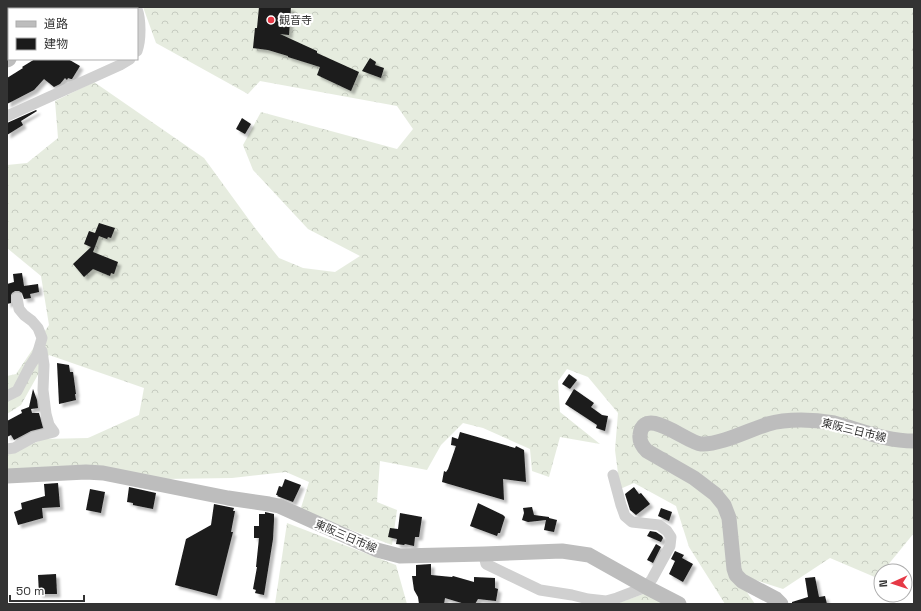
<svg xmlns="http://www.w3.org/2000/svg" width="921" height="611" font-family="'Space Grotesk','Noto Sans JP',sans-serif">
  <defs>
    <pattern id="forest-crowns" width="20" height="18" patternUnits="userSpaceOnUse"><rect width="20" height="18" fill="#e6ecdf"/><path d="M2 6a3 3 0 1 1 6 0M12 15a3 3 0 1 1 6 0" fill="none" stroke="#c6cbc0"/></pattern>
    <filter id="shadow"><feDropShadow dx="3.5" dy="3.5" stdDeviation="1" flood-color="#0004"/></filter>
  </defs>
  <rect width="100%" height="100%" fill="#fff"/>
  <g fill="url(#forest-crowns)">
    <polygon points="143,7 914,7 914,533 883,571 881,571 881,573 877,578 830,558 783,589 734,573 755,604 725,604 689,547 676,506 634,483 620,489 615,450 618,413 588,377 567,369 558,381 560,412 600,444 560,437 549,477 532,471 530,449 483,428 463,423 441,445 427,470 380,461 377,502 397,510 392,545 300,511 309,482 286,472 232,478 165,479 7,470 7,454 44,439 88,438 139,415 144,388 49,355 21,405 7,414 7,376 16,374 49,325 41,276 7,248 7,165 27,163 58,138 55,101 94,82 204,158 255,228 279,258 303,268 335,272 360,256 308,229 253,170 243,145 261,112 397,149 413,129 397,106 260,81 248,94 156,43"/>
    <polygon points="287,523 396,565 407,604 275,604"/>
    <polygon points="646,593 667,604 616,604"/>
  </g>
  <g fill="#1a1a1a" filter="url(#shadow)">
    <polygon points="259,7 291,7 289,35 280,34 317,51 317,53 359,72 351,91 317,75 320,67 288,57 288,56 268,50 253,48 255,28 257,28"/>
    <polygon points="370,58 376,62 375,65 384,68 381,78 362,71"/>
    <polygon points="35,59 68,59 80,66 72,79 71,79 68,78 67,80 65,78 60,84 54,87 44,79 34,90 7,104 7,78 23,68 22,67"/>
    <polygon points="36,110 37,111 21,121 23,125 7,135 7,123"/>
    <polygon points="242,118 251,124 245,134 236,129"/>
    <polygon points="99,223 115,228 111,238 108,237 107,239 99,236 93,252 118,262 114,274 111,273 110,276 93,269 84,277 73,264 91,247 84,244 89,231 95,233"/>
    <polygon points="22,273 24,286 38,284 39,292 30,294 31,298 24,299 22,293 19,291 15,291 12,293 11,295 11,303 7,304 7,284 14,282 13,274"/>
    <polygon points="57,363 69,365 70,372 73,372 76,394 75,394 76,400 59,404"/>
    <polygon points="569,374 577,380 570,389 562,384"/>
    <polygon points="33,389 37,400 38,408 31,409 32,413 39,413 43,428 31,431 14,440 11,435 7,437 7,421 22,413 21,410 29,407"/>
    <polygon points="574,389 594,403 591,407 602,415 608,416 605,431 596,428 597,425 565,404"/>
    <polygon points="460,432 515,448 516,446 524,450 526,482 503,479 504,500 442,482 444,471 446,472 448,469 456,446 451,445 452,437 458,439"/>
    <polygon points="285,479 301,485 293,502 277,496 278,495 276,495 279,486 282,487"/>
    <polygon points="58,483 60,507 42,508 43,518 18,525 14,512 22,509 21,503 45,496 44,484"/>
    <polygon points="129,487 156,493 153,509 133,505 133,503 127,502"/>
    <polygon points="634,487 639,494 641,493 650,504 636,515 630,510 625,494"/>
    <polygon points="90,489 105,492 101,513 86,510"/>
    <polygon points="478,503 503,515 505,517 500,533 498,533 497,536 470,526"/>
    <polygon points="214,504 234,508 233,511 235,511 231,532 233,532 217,596 175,585 186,539 211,525"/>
    <polygon points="532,507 534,515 549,517 549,518 557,520 554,532 544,530 546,520 528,522 522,520 524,513 523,508"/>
    <polygon points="661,508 672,512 669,521 658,516"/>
    <polygon points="265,512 274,514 274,520 273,539 264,595 255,593 256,590 253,589 257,567 256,567 259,538 254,538 254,526 259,526 259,514 265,514"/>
    <polygon points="400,513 422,517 419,537 415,537 414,546 405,544 404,545 396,544 397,539 388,537 390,528 398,529"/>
    <polygon points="650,531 656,532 662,536 663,538 661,542 647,536"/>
    <polygon points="656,544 661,547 653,563 647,560"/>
    <polygon points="675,551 684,555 682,558 693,564 683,582 669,574 675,561 671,559"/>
    <polygon points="431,564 431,575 452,577 453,576 474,582 474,577 495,578 495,588 498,589 496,601 478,599 475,604 465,604 445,598 444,604 419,604 418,597 414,590 412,576 416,576 416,565"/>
    <polygon points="56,574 57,594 39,594 38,575"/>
    <polygon points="815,577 819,597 825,596 827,604 792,604 792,602 808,597 805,578"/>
  </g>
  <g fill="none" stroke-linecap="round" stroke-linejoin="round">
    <g stroke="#d0d0d0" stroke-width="11">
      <path d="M137,9C141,20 141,40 137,51"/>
      <polyline points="7,45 9,48"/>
      <polyline points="7,116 120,65 130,59"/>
      <polyline points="7,396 17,391 30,366 37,355 42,338 38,328 32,321 24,315 19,309 17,298"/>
      <polyline points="7,449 14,448 34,437 54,432 49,425 46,414 43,390 44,365 42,351 39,350"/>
      <polyline points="484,554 485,560 486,564 540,590 572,595 588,599 606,601 617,598 646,587 652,579 670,546 671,537 667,531 659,525 632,522 625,516 621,505 613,475"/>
    </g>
    <g stroke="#bdbdbd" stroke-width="15">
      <polyline points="84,9 87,7"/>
      <polyline points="7,60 9,59"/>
      <polyline points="7,476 86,472 103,473 228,498 269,504 279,506 377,550 400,556 484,554 562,551 589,555 646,587 679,604"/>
      <path d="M781,604L776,599L742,581L736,575L734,569L729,518L724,505L715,494L694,478L647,451C643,447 639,442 640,435C643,404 687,443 701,444C720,445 749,430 768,424C778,421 790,420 801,420C812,420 823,421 834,423C861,430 885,441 914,441"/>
    </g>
  </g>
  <circle fill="#e63946" stroke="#fff" stroke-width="1.5" cx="271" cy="20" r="4"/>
  <g text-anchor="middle" stroke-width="4" stroke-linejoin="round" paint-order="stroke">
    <g font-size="11" fill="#333" stroke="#fff" text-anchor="start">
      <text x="279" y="24">観音寺</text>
    </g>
    <g font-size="11" fill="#333" stroke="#fff">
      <text transform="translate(854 430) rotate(14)" y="4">東阪三日市線</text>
      <text transform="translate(346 536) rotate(23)" y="4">東阪三日市線</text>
    </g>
  </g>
  <rect width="921" height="611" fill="none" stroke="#333333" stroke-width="16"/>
  <rect x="8" y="8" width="130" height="52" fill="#ffffff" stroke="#adadad"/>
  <rect x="16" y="21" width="20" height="6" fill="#bdbdbd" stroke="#adadad"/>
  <text x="44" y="28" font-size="12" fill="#333333">道路</text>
  <rect x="16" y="38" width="20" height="12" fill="#1a1a1a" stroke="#adadad"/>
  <text x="44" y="48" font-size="12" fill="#333333">建物</text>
  <g transform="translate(893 583) rotate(267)"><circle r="19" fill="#ffffff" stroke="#adadad"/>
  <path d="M0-3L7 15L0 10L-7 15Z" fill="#e63946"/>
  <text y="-6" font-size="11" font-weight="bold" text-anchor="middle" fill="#333333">N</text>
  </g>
  <path d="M10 595v6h74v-6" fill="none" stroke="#333333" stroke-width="2"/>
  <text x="16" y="595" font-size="12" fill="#333333" stroke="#ffffff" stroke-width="3" paint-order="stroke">50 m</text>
</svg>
